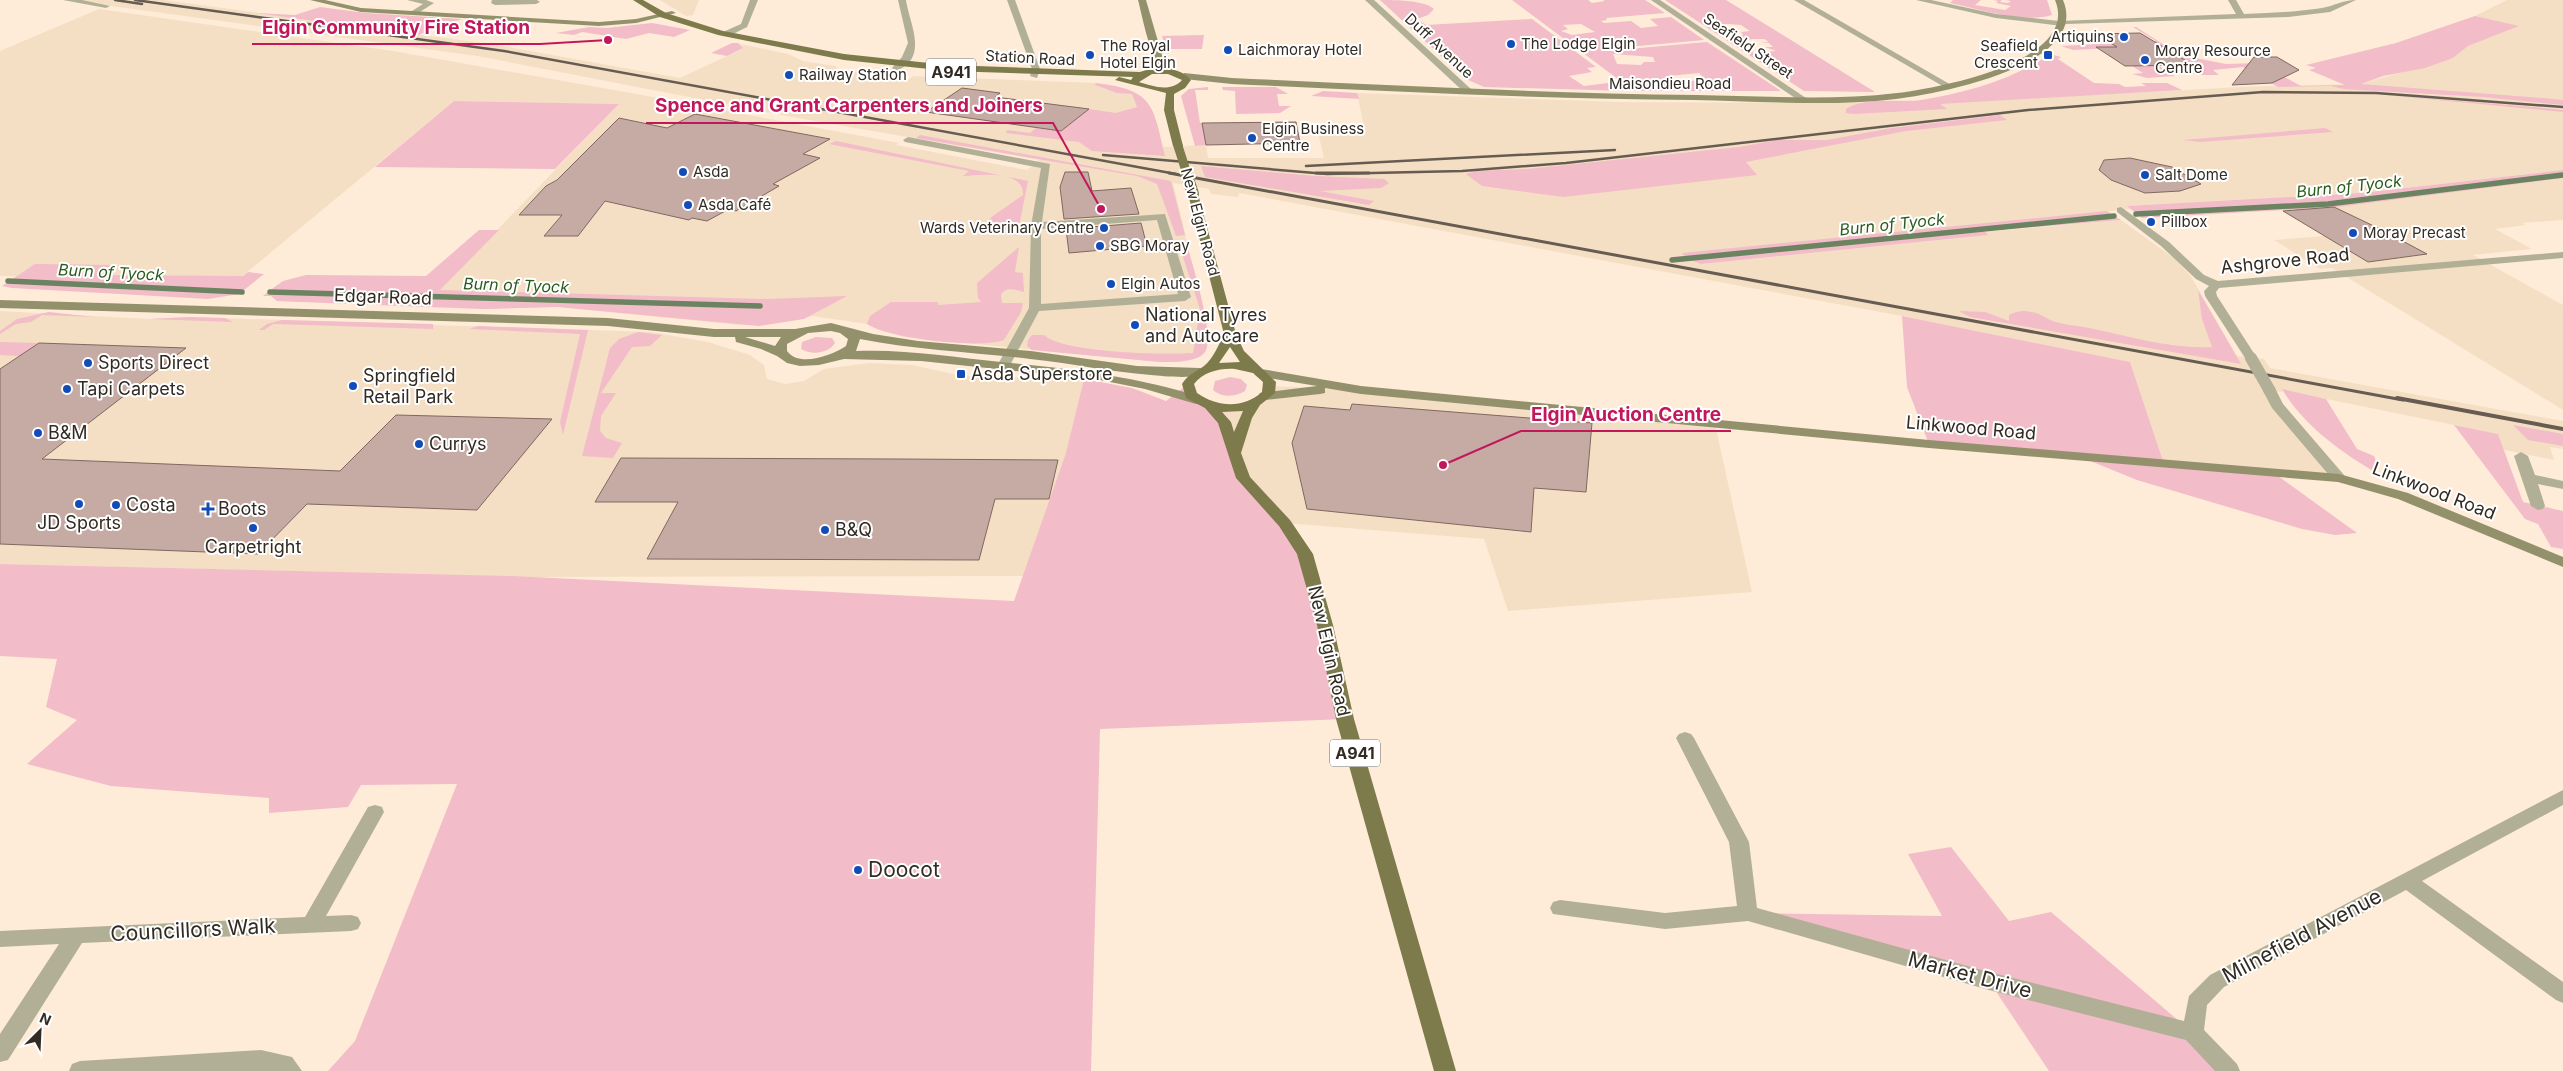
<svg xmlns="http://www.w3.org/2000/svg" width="2563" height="1071" font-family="Inter,sans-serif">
  <rect width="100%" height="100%" fill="#feecd8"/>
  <g fill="#f5dfc4">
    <polygon points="67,0 164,0 497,45 680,78 742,49 741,45 736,43 788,54 803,61 835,66 837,68 836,70 895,75 890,81 907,81 913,76 1096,83 1104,89 1132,94 1163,147 1206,145 1208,158 1324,158 1317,128 1364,127 1357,93 1620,102 1869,103 1873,107 2240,87 2360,84 2453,58 2468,46 2518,26 2475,16 2507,0 2563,0 2563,170 2361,193 2128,206 2131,209 1670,257 1674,262 1693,261 1701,264 1987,235 1983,232 2121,220 2175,259 2190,275 2237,356 2264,359 2270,368 2563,421 2563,449 2550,447 2554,460 2504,450 2498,434 2282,390 2283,392 2270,391 2339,478 2164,464 2130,362 1902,316 1239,193 1238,197 1211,194 1209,189 1173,183 1208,330 1206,351 1198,357 1180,362 1160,362 903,337 867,324 812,316 780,323 740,325 558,307 484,309 419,307 277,301 271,296 263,296 278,284 439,290 619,104 454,101 234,283 0,276 0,51 99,9 393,51 631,93 899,143 896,145 1027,170 1039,160 798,118 477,56"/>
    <polygon points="660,0 699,0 693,15 686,16"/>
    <polygon points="2563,178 2563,220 2522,223 2526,225 2495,229 2532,249 2473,255 2563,305 2563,410 2332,268 2320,269 2274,240 2324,236 2283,211"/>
    <polygon points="0,311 149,319 189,317 651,332 708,342 750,355 764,365 767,379 785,384 804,381 824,369 869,363 912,365 958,375 980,377 1084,379 1039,576 532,577 0,564"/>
    <polygon points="1271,386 1361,390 1715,424 1752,592 1508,611 1484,539 1285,523 1243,478 1224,422 1223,408 1249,405"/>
  </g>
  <g fill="#f2bcc8" fill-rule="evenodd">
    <path d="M1380,0C1395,0 1424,0 1434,9L1428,15L1417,19L1426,25L1532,19L1596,67L1587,68L1592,72L1569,76L1584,86L1608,83L1614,87L1622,86L1628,91L1484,87L1466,79Z"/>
    <path d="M1512,0H1588L1592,3L1605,1L1603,0H1645L1665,13L1606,18L1607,20L1601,21L1604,23L1631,21L1641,28L1658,26L1650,19L1671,17L1704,40L1627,47L1629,49L1707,42L1781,91H1634ZM1581,24L1595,32L1572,35L1561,31L1568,29L1563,25ZM1613,54L1653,57L1655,62H1644L1641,65L1617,64ZM1699,73L1705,79L1677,83L1669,76Z"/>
    <path d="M1665,0H1726L1875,92L1804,91ZM1728,24L1741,25L1750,31L1741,32L1743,35L1725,37L1709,26ZM1754,39H1764L1769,42L1760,43H1769L1773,47H1765L1776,51L1754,53L1736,41Z"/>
    <path d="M1953,0H1981L1975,5L2005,10L2011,6L1996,3L1998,1L1993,0H2002L2000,2L2008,3L2011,1L2005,0H2047L2052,15C2024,24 1979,9 1950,3Z"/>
    <polygon points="320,7 366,13 462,19 418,35 256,13 295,15"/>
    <polygon points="2475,16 2519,26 2468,46 2453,58 2425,68 2383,76 2361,84 2554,99 2563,100 2563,105 2483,97 2343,89 2331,86 2278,87 2243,67 2213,70 2219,75 2196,75 2151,46 2073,50 2061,46 2156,41 2133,27 2136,27 2180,55 2226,64 2259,63 2301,86 2345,85 2309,70 2316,68 2306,65 2396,43"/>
    <polygon points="652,23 690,30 674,37 649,33 626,39 582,32 574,35 556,33 589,27 607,28"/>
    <polygon points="1204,35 1202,49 1166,49 1162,36"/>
    <polygon points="732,43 738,43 743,48 727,56 711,53"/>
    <path d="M2050,54L2061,57L2058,59L2094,83L2119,84L2125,87L2146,86L2141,83H2167L2182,90L1940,104L1947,109L1853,114L1846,113V109C1865,96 1898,103 1921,100C1965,93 2013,80 2050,54Z"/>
    <polygon points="2132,66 2159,66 2175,76 2147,78 2132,74 2143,73"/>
    <path d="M1096,83C1154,90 1153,105 1165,156L1092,151L1079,142L1006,133L1007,130L1030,133L1036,128L1061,131L1089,109L1116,113L1137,107L1132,94L1117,93L1095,85Z"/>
    <polygon points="1208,87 1208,90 1195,90 1200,123 1202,123 1206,145 1195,146 1181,96 1189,89"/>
    <polygon points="1222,87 1276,87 1288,94 1277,94 1279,106 1291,106 1280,113 1236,114 1235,91 1223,90"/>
    <polygon points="1323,91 1357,93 1359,99 1311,96"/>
    <polygon points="2386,95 2545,108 2563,110 2563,112"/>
    <polygon points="454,101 619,104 555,169 375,167"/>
    <polygon points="2000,115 2007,120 1906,131 1746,162 1757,175 1563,197 1482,186 1466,174 1476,171 1527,169 1739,147 1777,140 1827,140 1892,128"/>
    <polygon points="2325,128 2333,132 2200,142 2183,140"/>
    <polygon points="920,135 1171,181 1185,235 1176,236 1157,184 1137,176 916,138"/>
    <path d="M836,141L1028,181L1017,236L994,223L990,218L1023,195C1024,169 980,175 963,176L969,171L829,144Z"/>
    <polygon points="1201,166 1316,176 1384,179 1389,183 1381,188 1320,191 1374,201 1369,205 1205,177"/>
    <polygon points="2563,170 2563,178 2337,207 2142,218 2127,206 2361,193"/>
    <polygon points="2107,211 2121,220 1984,231 1988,235 1701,264 1693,261 1674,262 1670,257 1684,256 1682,253"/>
    <polygon points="479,230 499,230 440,290 768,299 847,296 804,319 759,326 558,307 484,309 277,301 271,296 263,296 283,281 306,275 426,276"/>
    <path d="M1178,242H1186C1192,263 1214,332 1206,350C1201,363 1171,362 1160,362L1032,350L1027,346L1028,340L1032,335H1044C1062,353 1166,355 1193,353L1200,309Z"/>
    <path d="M1019,247L1015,272L1023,273L1024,292C1016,290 1005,286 1001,295L1002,303H1023L1021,312L1004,340C982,349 889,339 867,324L870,316L891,302H938V305L981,302L978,298L977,283Z"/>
    <polygon points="35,264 116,265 103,275 243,276 248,272 264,274 239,294 208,299 12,288 2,286"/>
    <path d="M2198,290L2241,364L1970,317L1959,311L1985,312L2009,321V315C2017,311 2023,310 2031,312C2041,313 2047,320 2056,322C2070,326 2084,326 2098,330C2136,338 2173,349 2212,347L2202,319Z"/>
    <polygon points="49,312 94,317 42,315 31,322 16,324 0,334 0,331 17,319"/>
    <polygon points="1902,316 2130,362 2164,464 2271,471 2357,533 2335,535 2302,529 2137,480 2078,456 1929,444 1907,387"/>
    <polygon points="189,317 225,318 233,322 149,319"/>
    <polygon points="282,320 433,324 433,329 273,324 264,330 259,330 267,324"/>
    <polygon points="478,326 588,330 563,435 560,422 580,334 469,329"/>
    <polygon points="638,332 662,335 650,346 632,347 601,393 616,393 601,416 600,431 606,438 622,443 613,458 582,456 610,348 619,339"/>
    <path d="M816,337L832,338L835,343C828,354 811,355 801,349L802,342Z"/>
    <polygon points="0,342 39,343 19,356 0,355"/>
    <path d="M1230,377L1241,379L1247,385L1245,391C1235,397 1222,398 1213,390L1215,381Z"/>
    <polygon points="1084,379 1132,388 1166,401 1188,384 1187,388 1223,408 1224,422 1243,478 1305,554 1345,719 1100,729 1091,1071 328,1071 355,1041 457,784 361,785 348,807 269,813 269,798 111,786 27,764 77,720 46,707 57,659 0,656 0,564 513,576 1014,601 1066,453"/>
    <path d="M2282,389L2326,399L2357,449L2374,456L2377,463V473C2342,453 2303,425 2282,389Z"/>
    <polygon points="2454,425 2498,434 2523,502 2563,511 2563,549 2551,547 2538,524 2525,519"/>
    <polygon points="2513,425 2563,434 2563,446 2528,440"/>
    <polygon points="1951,847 2009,921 2051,912 2193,1033 2229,1071 2049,1071 1989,981 1748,913 1942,916 1908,854"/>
  </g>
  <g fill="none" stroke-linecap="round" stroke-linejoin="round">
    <g stroke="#6b8360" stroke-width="5.5">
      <polyline points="2136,214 2328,204 2563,175"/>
      <polyline points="1672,260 2114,216"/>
      <polyline points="8,281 242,292"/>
      <polyline points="270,292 760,306"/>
    </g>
  </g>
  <g fill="#c5aba3" stroke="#806860">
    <polygon points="2140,33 2193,65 2125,66 2096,47 2117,47 2096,34"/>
    <polygon points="2254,57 2277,57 2299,70 2272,83 2232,85"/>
    <polygon points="962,88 1000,93 995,97 1089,109 1061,131 926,112"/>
    <polygon points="695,114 830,139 803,154 820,158 773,184 779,186 736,211 729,209 707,221 692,218 689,220 605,201 578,236 544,236 562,215 519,215 546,186 557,180 619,118 667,128"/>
    <polygon points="1296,122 1300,143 1206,145 1202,123"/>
    <polygon points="2130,158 2172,167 2201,184 2180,191 2145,193 2111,180 2099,170 2104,160"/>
    <polygon points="1065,172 1088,172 1092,191 1131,188 1139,214 1064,219 1060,187"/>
    <polygon points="2334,207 2380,229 2427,254 2368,262 2283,211"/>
    <polygon points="1141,223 1147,246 1069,253 1066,229"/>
    <polygon points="39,343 186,348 42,459 340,471 396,415 552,419 477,510 307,504 258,554 0,544 0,369"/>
    <polygon points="1352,404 1592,423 1586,492 1534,488 1531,532 1307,509 1292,443 1304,406 1350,410"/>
    <polygon points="621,458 898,459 1058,460 1049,499 995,499 979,560 647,559 678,502 595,502"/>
  </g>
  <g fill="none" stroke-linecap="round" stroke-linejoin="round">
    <g fill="#b1b096" fill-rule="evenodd">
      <polygon points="63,0 82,0 110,6 106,8"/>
      <polygon points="407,0 426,0 434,3 415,15 412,15 412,11 423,4"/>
      <polygon points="492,0 537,0 540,2 536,4 495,5 491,3"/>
      <polygon points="750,0 758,0 747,27 729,36 723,36 723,32 741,24"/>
      <path d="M898,0H906C909,23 930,58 896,71L892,68L902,57L908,43Z"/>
      <polygon points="1007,0 1015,0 1040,69 1037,78 1030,76 1032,69"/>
      <polygon points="1365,0 1374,0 1472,90 1472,94 1466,94"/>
      <polygon points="1651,0 1660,0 1806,98 1798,100"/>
      <polygon points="1794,0 1804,0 1953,86 1946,88"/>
      <path d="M1916,0H1931L1996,14L2059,21L2236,14L2228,0H2236L2244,14C2270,13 2296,12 2322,8C2334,6 2343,0 2356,0L2330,12L2288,17L2066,24L2062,26L1996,18Z"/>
      <path d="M908,137L1050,164L1042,222L1165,214L1191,297L1185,301L1039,311L1008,369H998L997,366L1029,308L1031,226L1041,168L905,142L903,140ZM1157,220L1178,294L1041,304V229Z"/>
      <polygon points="2121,207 2169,242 2204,275 2218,281 2563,252 2563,258 2219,288 2216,292 2217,296 2257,358 2251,362 2247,361 2205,296 2204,291 2209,286 2196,279 2161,246 2117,212 2117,208"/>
      <polygon points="2270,387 2275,388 2283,404 2344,475 2346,478 2344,481 2334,481 2272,408 2263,391"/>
      <polygon points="2521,452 2528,456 2535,475 2563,481 2563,489 2538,484 2545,506 2543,509 2538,510 2531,506 2514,456"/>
      <polygon points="1685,732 1691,734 1694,738 1749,842 1757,908 1989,972 2184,1021 2189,996 2210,975 2563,790 2563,805 2422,881 2563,982 2563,1003 2556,1000 2406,890 2224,987 2207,1005 2204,1030 2237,1064 2240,1071 2215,1071 2186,1040 1989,990 1748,921 1665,929 1553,914 1550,908 1553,902 1560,900 1665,913 1737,906 1729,842 1676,738 1679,734"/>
      <polygon points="375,805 382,807 384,812 326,916 351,915 358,917 361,923 358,929 351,931 82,943 8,1060 0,1062 0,1034 59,944 0,947 0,931 305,917 368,807"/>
      <polygon points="261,1050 292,1057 302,1071 69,1071 72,1064 80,1061"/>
    </g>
    <g fill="#93916b" fill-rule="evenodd">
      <polygon points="310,0 325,0 361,8 599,22 636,19 672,11 676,13 636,23 599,26 361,12"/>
      <path d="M1138,0H1146L1164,62L1175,70V74C1152,77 1143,17 1138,0Z"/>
      <path d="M2055,0H2063C2091,65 1938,94 1896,99C1829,107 1760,101 1693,100C1539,99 1385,91 1232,84L1184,79L1180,76L1184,73L1232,78C1387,85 1541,93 1696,95C1762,96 1831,101 1897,93C1937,88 2081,62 2055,0Z"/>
      <path d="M0,300L608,318L714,329H795L831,323L873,334L918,341L1031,351L1137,366L1200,368L1206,372C1200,380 1162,376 1151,375C1110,372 1071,363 1030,359C973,352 916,350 860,339L856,351C905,349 953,357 1001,362C1070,369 1135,376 1201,397L1203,400L1201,403L1196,404L1145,389L1100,380L921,361L844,359L819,365L800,366L787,363L777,356L761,349L736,342L735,337H714L608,326L0,308ZM831,331L840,333L848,339L846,346C833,355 799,368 787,351V344L808,333ZM745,337H781L775,346Z"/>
      <polygon points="1261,369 1361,386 1929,440 2339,474 2408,493 2563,557 2563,567 2398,499 2338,482 1929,448 1361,394 1325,388 1325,393 1320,394 1265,400 1260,399 1258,396 1260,393 1317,386 1256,376 1255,373 1256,370"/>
    </g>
    <g fill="#7d7a4b" fill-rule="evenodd">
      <path d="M633,0H643L666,13L723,31L844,54L948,65L1140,72C1156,66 1179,66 1191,80L1185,88L1174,94V110L1183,146L1178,149L1173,146L1164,110L1166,93L1115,80L1119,77L1131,80L1133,77L948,71L844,60L718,35L660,17ZM1152,74H1168L1182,80C1171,93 1152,86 1139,82Z"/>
      <path d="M1193,191L1198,194L1236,334L1244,351L1276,382L1275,393L1260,405L1252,418L1241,453L1250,477L1290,520L1313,554L1333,625L1354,719L1456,1071H1434L1336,719L1317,625L1297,554L1279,526L1236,478L1218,423L1205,408L1186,398L1182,384C1188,374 1195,373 1204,366C1213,359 1219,344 1224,334L1188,194ZM1230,347L1240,362L1219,363ZM1235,369L1253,373L1263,382L1262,392C1243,409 1217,407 1197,393L1194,384C1203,372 1220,368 1235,369ZM1243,411L1234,432L1231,422L1222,412Z"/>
    </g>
    <g stroke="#665c51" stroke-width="2.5">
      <polyline points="115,0 142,4"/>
      <polyline points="135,0 504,51 1176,174"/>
      <polyline points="1103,155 1327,174 1462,171 1566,163 2028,110 2263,92 2376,93 2563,107"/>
      <polyline points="1306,166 1615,150"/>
    </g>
    <g stroke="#665c51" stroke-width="3">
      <polyline points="1169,173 2403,400"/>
      <polyline points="1316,173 1369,173"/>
    </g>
    <polyline stroke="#665c51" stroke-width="4" points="2397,398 2563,429"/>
    <polyline stroke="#b1b096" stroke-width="12" points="2251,358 2270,391"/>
    <polyline stroke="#7d7a4b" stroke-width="9" points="1178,146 1187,174"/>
    <polyline stroke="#7d7a4b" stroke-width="12" points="1186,173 1193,194"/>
  </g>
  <g fill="#134cb8" stroke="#fff" stroke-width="2">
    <circle cx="2124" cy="37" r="5"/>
    <circle cx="1511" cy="44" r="5"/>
    <circle cx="1228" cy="50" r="5"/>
    <circle cx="1090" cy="55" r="5"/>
    <rect x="2043" y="50" width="10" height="10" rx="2.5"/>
    <circle cx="2145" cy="60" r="5"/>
    <circle cx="789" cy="75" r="5"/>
    <circle cx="1252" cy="138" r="5"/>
    <circle cx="683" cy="172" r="5"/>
    <circle cx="2145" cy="175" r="5"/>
    <circle cx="688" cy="205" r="5"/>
    <circle cx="2151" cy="222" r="5"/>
    <circle cx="1104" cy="228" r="5"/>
    <circle cx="2353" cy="233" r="5"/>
    <circle cx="1100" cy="246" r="5"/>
    <circle cx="1111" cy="284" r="5"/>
    <circle cx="1135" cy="325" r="5"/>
    <circle cx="88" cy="363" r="5"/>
    <rect x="956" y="369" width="10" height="10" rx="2.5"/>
    <circle cx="353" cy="386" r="5"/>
    <circle cx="67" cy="389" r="5"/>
    <circle cx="38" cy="433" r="5"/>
    <circle cx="419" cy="444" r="5"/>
    <circle cx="79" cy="504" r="5"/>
    <circle cx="116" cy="505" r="5"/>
    <path d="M205.5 501.5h5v5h5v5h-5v5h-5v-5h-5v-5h5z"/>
    <circle cx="253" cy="528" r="5"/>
    <circle cx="825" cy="530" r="5"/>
    <circle cx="858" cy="870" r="5"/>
  </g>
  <g text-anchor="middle" stroke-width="4" stroke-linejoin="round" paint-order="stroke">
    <g font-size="15" fill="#312b23" stroke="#fff" text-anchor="start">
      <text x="2114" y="42" text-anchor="end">Artiquins</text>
      <text x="1521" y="49">The Lodge Elgin</text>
      <text x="1100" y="51">The Royal<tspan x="1100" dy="17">Hotel Elgin</tspan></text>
      <text x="2038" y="51" text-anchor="end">Seafield<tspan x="2038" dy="17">Crescent</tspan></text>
      <text x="1238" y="55">Laichmoray Hotel</text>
      <text x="2155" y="56">Moray Resource<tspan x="2155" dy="17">Centre</tspan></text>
      <text x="799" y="80">Railway Station</text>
      <text x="1262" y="134">Elgin Business<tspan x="1262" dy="17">Centre</tspan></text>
      <text x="693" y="177">Asda</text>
      <text x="2155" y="180">Salt Dome</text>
      <text x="698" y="210">Asda Café</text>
      <text x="2161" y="227">Pillbox</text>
      <text x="1094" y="233" text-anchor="end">Wards Veterinary Centre</text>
      <text x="2363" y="238">Moray Precast</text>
      <text x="1110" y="251">SBG Moray</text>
      <text x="1121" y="289">Elgin Autos</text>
    </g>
    <g font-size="15" fill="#312b23" stroke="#fff">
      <text transform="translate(1439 46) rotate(43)" y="5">Duff Avenue</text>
      <text transform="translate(1748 46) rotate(34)" y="5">Seafield Street</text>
      <text transform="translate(1030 58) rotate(3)" y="5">Station Road</text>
      <text x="1670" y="89">Maisondieu Road</text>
      <text transform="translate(1200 222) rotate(75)" y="5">New Elgin Road</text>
    </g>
    <g fill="#fff" stroke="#6f6b65" stroke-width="1">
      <rect x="926" y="58.5" width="50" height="27" rx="4"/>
      <rect x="1330" y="739.5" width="50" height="27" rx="4"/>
    </g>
    <g font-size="16" font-weight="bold" fill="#312b23">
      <text x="951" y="78">A941</text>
      <text x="1355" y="759">A941</text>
    </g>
    <g font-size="16" font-style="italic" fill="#295b1b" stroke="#fff">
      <text transform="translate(2349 186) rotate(-6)" y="6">Burn of Tyock</text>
      <text transform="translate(1892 224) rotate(-6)" y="6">Burn of Tyock</text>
      <text transform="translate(111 272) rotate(3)" y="6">Burn of Tyock</text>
      <text transform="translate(516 285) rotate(2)" y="6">Burn of Tyock</text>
    </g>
    <g font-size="18" fill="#312b23" stroke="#fff">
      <text transform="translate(2285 261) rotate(-6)" y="6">Ashgrove Road</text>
      <text transform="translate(383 297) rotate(2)" y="6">Edgar Road</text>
      <text transform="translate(1971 428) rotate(5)" y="6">Linkwood Road</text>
      <text transform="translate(2434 491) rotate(21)" y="6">Linkwood Road</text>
      <text transform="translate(1329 651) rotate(77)" y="6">New Elgin Road</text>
    </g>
    <g font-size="18" fill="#312b23" stroke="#fff" text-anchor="start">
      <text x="1145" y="321">National Tyres<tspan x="1145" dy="21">and Autocare</tspan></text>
      <text x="98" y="369">Sports Direct</text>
      <text x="971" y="380">Asda Superstore</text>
      <text x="363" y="382">Springfield<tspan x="363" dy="21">Retail Park</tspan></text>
      <text x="77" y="395">Tapi Carpets</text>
      <text x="48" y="439">B&amp;M</text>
      <text x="429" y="450">Currys</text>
      <text x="126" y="511">Costa</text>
      <text x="218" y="515">Boots</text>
      <text x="79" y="529" text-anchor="middle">JD Sports</text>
      <text x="835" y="536">B&amp;Q</text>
      <text x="253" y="553" text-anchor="middle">Carpetright</text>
    </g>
    <g font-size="21" fill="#312b23" stroke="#fff" text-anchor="start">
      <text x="868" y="877">Doocot</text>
    </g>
    <g font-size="21" fill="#312b23" stroke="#fff">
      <text transform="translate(193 930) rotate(-3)" y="7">Councillors Walk</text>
      <text transform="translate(2302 936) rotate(-28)" y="7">Milnefield Avenue</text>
      <text transform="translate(1970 975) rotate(15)" y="7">Market Drive</text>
    </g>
  </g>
  <path fill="none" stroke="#c2185b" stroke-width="2" d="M608 40L540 44H252M1101 209L1053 123H646M1443 465L1521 431H1731"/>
  <g fill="#c2185b" stroke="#fff" stroke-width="2">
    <circle cx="608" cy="40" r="5"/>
    <circle cx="1101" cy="209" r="5"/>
    <circle cx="1443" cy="465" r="5"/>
  </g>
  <g font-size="19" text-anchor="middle" font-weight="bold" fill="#c2185b" stroke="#fff" stroke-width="4" stroke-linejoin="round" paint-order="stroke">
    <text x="396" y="34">Elgin Community Fire Station</text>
    <text x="849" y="112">Spence and Grant Carpenters and Joiners</text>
    <text x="1626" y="421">Elgin Auction Centre</text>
  </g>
  <g transform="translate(40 1031) rotate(24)" stroke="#ffffff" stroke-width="4" paint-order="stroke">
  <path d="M0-4L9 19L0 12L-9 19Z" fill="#312b23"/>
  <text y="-8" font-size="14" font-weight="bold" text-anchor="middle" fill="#312b23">N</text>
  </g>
</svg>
